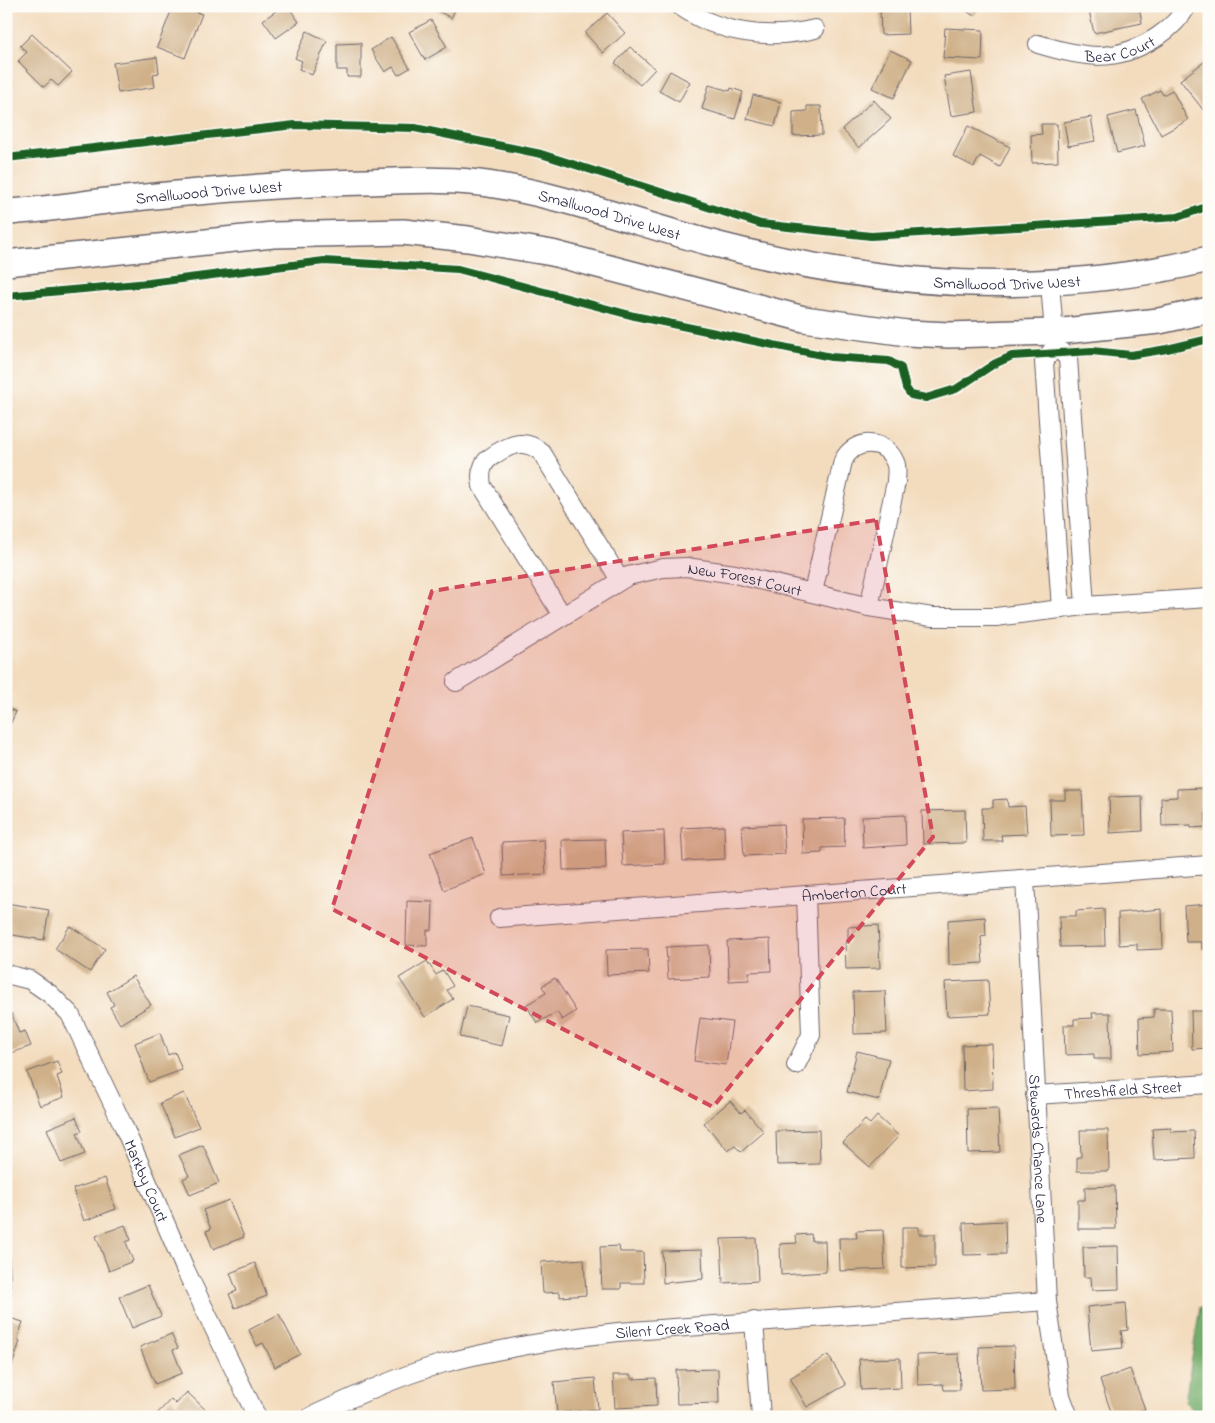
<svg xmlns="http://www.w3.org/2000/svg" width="1215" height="1423" font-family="'Indie Flower',sans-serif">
  <rect width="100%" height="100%" fill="#fdfcf7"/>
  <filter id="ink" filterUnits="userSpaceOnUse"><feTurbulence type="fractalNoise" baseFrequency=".02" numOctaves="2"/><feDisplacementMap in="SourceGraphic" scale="10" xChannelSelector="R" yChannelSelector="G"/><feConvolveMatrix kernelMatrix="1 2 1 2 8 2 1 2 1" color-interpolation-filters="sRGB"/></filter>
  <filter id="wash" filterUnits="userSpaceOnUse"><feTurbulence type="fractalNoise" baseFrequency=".0096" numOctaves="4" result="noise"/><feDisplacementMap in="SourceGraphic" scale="20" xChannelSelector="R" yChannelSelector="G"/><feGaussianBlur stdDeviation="1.12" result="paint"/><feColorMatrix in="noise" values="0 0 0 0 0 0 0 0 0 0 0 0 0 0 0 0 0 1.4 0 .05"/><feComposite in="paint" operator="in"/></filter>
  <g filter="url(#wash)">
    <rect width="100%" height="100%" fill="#f3dcbe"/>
    <polygon fill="#74ad6c" stroke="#4b6854" points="1200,1307 1209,1307 1209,1417 1201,1417 1185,1402"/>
    <g id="blocks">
      <g fill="#cfb088">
        <polygon points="173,6 195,6 193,11 202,14 185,58 157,47"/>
        <polygon points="283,6 288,6 299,22 276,38 263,20"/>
        <polygon points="429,6 457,6 451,18"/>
        <polygon points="959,6 981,6 974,16"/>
        <polygon points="1088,6 1139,6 1142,23 1094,33"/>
        <polygon points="907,8 908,34 881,35 880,9"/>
        <polygon points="607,13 625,33 603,53 585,33"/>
        <polygon points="431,20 447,47 425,60 409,32"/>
        <polygon points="945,28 983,30 982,60 943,58"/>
        <polygon points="307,31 327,41 312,75 299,69 302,61 295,58"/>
        <polygon points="32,34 72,72 58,86 51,80 44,87 18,61 27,52 20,46"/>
        <polygon points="391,37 410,68 398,75 393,67 385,72 371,50"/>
        <polygon points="361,43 361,77 347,77 347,70 337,70 337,44"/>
        <polygon points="630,47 655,69 640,85 615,63"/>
        <polygon points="890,50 912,60 894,98 872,88"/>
        <polygon points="157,57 159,73 153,74 155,87 118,93 113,63"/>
        <polygon points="1204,62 1209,69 1209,107 1204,111 1180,80"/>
        <polygon points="670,71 690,82 679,102 659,91"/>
        <polygon points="971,72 977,112 951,116 944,76"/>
        <polygon points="709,85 730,91 731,88 743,92 735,119 702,109"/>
        <polygon points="1160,90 1163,95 1172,90 1188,120 1161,135 1142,99"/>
        <polygon points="753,95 781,102 775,126 747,119"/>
        <polygon points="874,100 891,119 859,148 842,129"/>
        <polygon points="807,106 821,106 822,135 793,136 793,112 807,111"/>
        <polygon points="1136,110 1145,146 1117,153 1108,117"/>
        <polygon points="1091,117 1095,141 1068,146 1064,122"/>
        <polygon points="1041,124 1057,124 1058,162 1032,163 1031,135 1042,134"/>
        <polygon points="968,126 1010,147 1000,167 980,156 974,167 953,156"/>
        <polygon points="6,707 16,712 6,733"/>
        <polygon points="1205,788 1206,827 1191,828 1191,825 1162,826 1161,798 1177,797 1177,789"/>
        <polygon points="1065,791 1082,791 1084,835 1051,836 1050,800 1065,800"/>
        <polygon points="1142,796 1143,831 1110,833 1109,797"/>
        <polygon points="1007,799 1008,807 1025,806 1027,834 1001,835 1002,841 983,841 982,808 993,808 993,800"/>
        <polygon points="965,810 966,843 923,844 922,811"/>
        <polygon points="905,815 906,845 863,848 862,817"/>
        <polygon points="844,818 845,847 822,848 822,853 803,854 802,819"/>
        <polygon points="783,824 785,854 744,856 742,826"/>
        <polygon points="724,826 725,859 683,861 681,828"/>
        <polygon points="664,831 665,864 623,866 621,833"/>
        <polygon points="473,838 486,874 444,890 430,853"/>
        <polygon points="605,839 606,869 563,870 562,840"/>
        <polygon points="544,840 546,874 503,876 502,842"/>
        <polygon points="407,901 433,902 432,930 427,930 427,946 406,945"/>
        <polygon points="6,903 49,910 44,940 6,934"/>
        <polygon points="1209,904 1209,949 1202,949 1202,942 1186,942 1184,906"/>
        <polygon points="1104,909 1105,946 1060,947 1059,916 1076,916 1076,911"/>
        <polygon points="1162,909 1163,949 1137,950 1137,944 1119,945 1118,913"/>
        <polygon points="985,917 986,936 981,937 983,963 949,965 948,920"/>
        <polygon points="878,925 880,968 846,969 845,943 848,943 848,927"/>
        <polygon points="70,926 105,949 90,972 55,949"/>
        <polygon points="770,939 771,971 749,972 749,980 729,981 727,941"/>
        <polygon points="709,945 710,977 668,979 666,947"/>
        <polygon points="648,949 649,973 607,975 606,950"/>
        <polygon points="427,961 436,975 443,970 453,986 447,990 453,999 425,1017 399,978"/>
        <polygon points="133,976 151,1005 120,1024 110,1007 114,1005 107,992"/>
        <polygon points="555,978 576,1011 562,1020 557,1012 537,1023 526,1005 546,993 542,986"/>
        <polygon points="988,980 990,1014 947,1016 945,982"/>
        <polygon points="885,991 887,1033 854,1034 853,992"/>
        <polygon points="467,1006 509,1015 502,1046 460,1037"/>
        <polygon points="1154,1009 1171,1009 1173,1052 1140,1054 1139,1018 1154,1017"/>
        <polygon points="1191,1011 1209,1011 1209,1048 1192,1049"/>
        <polygon points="11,1013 19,1033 25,1031 31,1046 6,1055 6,1015"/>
        <polygon points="1092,1013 1110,1013 1111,1059 1094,1059 1094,1054 1065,1055 1064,1025 1074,1025 1074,1019 1093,1018"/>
        <polygon points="700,1018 732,1022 726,1065 694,1061"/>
        <polygon points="160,1033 168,1055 175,1052 182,1070 149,1082 135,1043"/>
        <polygon points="992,1044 993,1089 963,1091 962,1045"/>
        <polygon points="857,1051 889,1059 879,1100 847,1092"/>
        <polygon points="57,1061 62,1074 57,1076 64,1097 40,1106 27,1072"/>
        <polygon points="184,1093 199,1127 175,1137 160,1103"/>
        <polygon points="730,1101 741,1113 745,1110 764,1132 741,1152 735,1146 728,1151 704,1123"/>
        <polygon points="998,1108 1000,1152 968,1153 967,1109"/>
        <polygon points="877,1116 899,1136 870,1167 843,1143 865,1120 870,1124"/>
        <polygon points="76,1117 82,1131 77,1133 85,1154 61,1163 47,1129"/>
        <polygon points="1171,1128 1171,1132 1194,1131 1195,1158 1154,1160 1152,1129"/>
        <polygon points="819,1130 820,1164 777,1165 776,1131"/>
        <polygon points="1080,1130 1108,1130 1109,1171 1077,1171 1077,1157 1081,1157"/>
        <polygon points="203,1145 219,1183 190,1195 183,1179 189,1176 179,1155"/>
        <polygon points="105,1178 116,1209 84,1221 73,1189"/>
        <polygon points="1115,1186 1116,1229 1078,1229 1078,1200 1085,1200 1085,1187"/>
        <polygon points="229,1200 244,1237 213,1249 206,1231 211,1229 203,1210"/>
        <polygon points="1005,1221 1006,1254 964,1255 963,1223"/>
        <polygon points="125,1225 131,1240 126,1242 133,1261 109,1271 96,1236"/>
        <polygon points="902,1227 919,1227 919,1234 935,1234 935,1267 902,1268"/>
        <polygon points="883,1230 885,1269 840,1271 839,1238 857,1238 856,1231"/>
        <polygon points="811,1234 812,1241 825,1241 826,1272 781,1275 780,1244 797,1243 796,1235"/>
        <polygon points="756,1238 758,1281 723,1283 721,1239"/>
        <polygon points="619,1246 620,1252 643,1252 644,1283 621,1283 621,1289 602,1289 600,1247"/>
        <polygon points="1118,1246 1119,1289 1092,1290 1091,1277 1084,1277 1083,1247"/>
        <polygon points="702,1250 703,1279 663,1283 662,1251"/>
        <polygon points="6,1251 9,1251 11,1295 6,1295"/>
        <polygon points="584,1259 586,1295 560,1297 560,1292 543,1293 541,1262"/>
        <polygon points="255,1263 267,1296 235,1308 229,1294 237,1291 230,1273"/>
        <polygon points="148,1285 161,1316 132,1328 119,1297"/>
        <polygon points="1126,1303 1128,1330 1121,1331 1123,1348 1091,1351 1087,1307"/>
        <polygon points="279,1314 300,1354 275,1367 263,1343 257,1346 249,1330"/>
        <polygon points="6,1317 23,1322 17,1340 20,1341 12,1366 6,1364"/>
        <polygon points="171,1334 178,1348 173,1350 182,1373 155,1384 140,1347"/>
        <polygon points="1014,1346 1015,1389 981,1390 979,1347"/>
        <polygon points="959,1354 960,1390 944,1390 943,1384 918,1385 917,1355"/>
        <polygon points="828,1355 846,1385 807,1407 790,1378"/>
        <polygon points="900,1358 901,1388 861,1390 859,1359"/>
        <polygon points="718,1369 719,1403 677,1404 676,1370"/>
        <polygon points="1130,1369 1145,1409 1124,1417 1113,1417 1100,1380"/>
        <polygon points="613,1375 631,1375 631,1379 656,1378 657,1406 615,1408"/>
        <polygon points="595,1378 598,1409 557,1413 554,1382"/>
        <polygon points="187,1392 211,1415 209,1417 154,1417 171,1399 176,1404"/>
      </g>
    </g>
  </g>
  <g filter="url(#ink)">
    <use href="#blocks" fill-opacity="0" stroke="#6b6369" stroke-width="1"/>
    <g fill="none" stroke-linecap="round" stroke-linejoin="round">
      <g stroke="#6b6369" stroke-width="20">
        <g id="street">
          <path d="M680,6C719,34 770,40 815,29"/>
          <path id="s1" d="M1038,44C1084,58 1115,64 1157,37C1169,29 1180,19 1187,6"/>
          <polyline points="1050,283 1055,346 1044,362 1061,609"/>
          <polyline points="1055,346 1068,358 1085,606"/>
          <path d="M813,592L843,461C854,438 885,438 895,462C898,468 896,476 896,482L869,607"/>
          <path d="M562,615L482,486C481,479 480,473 483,467C485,460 491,457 497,453C513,443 527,439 542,453L620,580"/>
          <path id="s2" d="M456,682L628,576L663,568L686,567L735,574L869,607L932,617H996L1085,606L1209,598"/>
          <path id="s3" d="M1025,879L1047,1301L1061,1396L1069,1417"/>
          <path id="s4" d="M499,918L1209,865"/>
          <path id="s5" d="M6,974L30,980L50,994L70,1014L123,1125L186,1271L257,1417"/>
          <polyline points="796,1065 811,1035 806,895"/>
          <path id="s6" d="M1035,1095L1209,1084"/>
          <polyline points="754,1321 761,1417"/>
          <path id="s7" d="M310,1417C353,1397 396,1377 441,1364C499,1348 558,1339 618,1332L1047,1301"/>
        </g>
      </g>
      <g stroke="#6b6369" stroke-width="28">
        <g id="secondary">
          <path id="s8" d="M6,212C43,210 79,204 116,200C199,191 282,184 366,182C406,181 448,178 488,184C567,196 641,225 719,245C881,287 1044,299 1209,259"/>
          <polyline points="6,263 273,235 403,232 468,239 552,253 804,319 907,333 949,335 1054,332 1159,321 1209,310"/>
        </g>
      </g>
      <use href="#street" stroke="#fff" stroke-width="18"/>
      <use href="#secondary" stroke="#fff" stroke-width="25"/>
      <g stroke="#fdfcf7" stroke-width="11">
        <g id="cycleway">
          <polyline points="6,158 295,125 415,128 541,154 761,224 871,236 1178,217 1209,206"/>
          <polyline points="6,296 149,283 324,261 458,269 634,316 831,357 889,361 901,368 906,388 911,395 926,398 956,389 994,364 1012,356 1092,351 1131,355 1167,349 1209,339"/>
        </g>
      </g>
      <use href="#cycleway" stroke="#1b5e20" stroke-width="8"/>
    </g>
  </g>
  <path fill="#d1495b" fill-opacity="0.2" stroke="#d1495b" stroke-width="4" stroke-dasharray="10 6" stroke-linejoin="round" d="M876,520L933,837L713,1107L332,909L432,591Z"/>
  <g text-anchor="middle" stroke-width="4.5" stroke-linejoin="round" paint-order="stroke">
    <g font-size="16" fill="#22223b" stroke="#fdfcf7">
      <text dy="6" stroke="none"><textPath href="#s1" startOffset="84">Bear Court</textPath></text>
      <text dy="6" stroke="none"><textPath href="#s8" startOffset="204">Smallwood Drive West</textPath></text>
      <text dy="6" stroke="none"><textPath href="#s8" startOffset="609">Smallwood Drive West</textPath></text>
      <text dy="6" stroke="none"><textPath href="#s8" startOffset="1014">Smallwood Drive West</textPath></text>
      <text dy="6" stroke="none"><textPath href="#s2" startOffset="321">New Forest Court</textPath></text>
      <text dy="6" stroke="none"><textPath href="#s4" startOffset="356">Amberton Court</textPath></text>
      <text dy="6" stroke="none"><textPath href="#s6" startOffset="88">Threshfield Street</textPath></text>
      <text dy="6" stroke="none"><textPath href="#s3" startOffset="270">Stewards Chance Lane</textPath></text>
      <text dy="6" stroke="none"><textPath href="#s5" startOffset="261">Markby Court</textPath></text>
      <text dy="6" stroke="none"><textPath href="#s7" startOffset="376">Silent Creek Road</textPath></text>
    </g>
  </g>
  <rect width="1215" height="1423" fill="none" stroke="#fdfcf7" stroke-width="25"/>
</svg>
